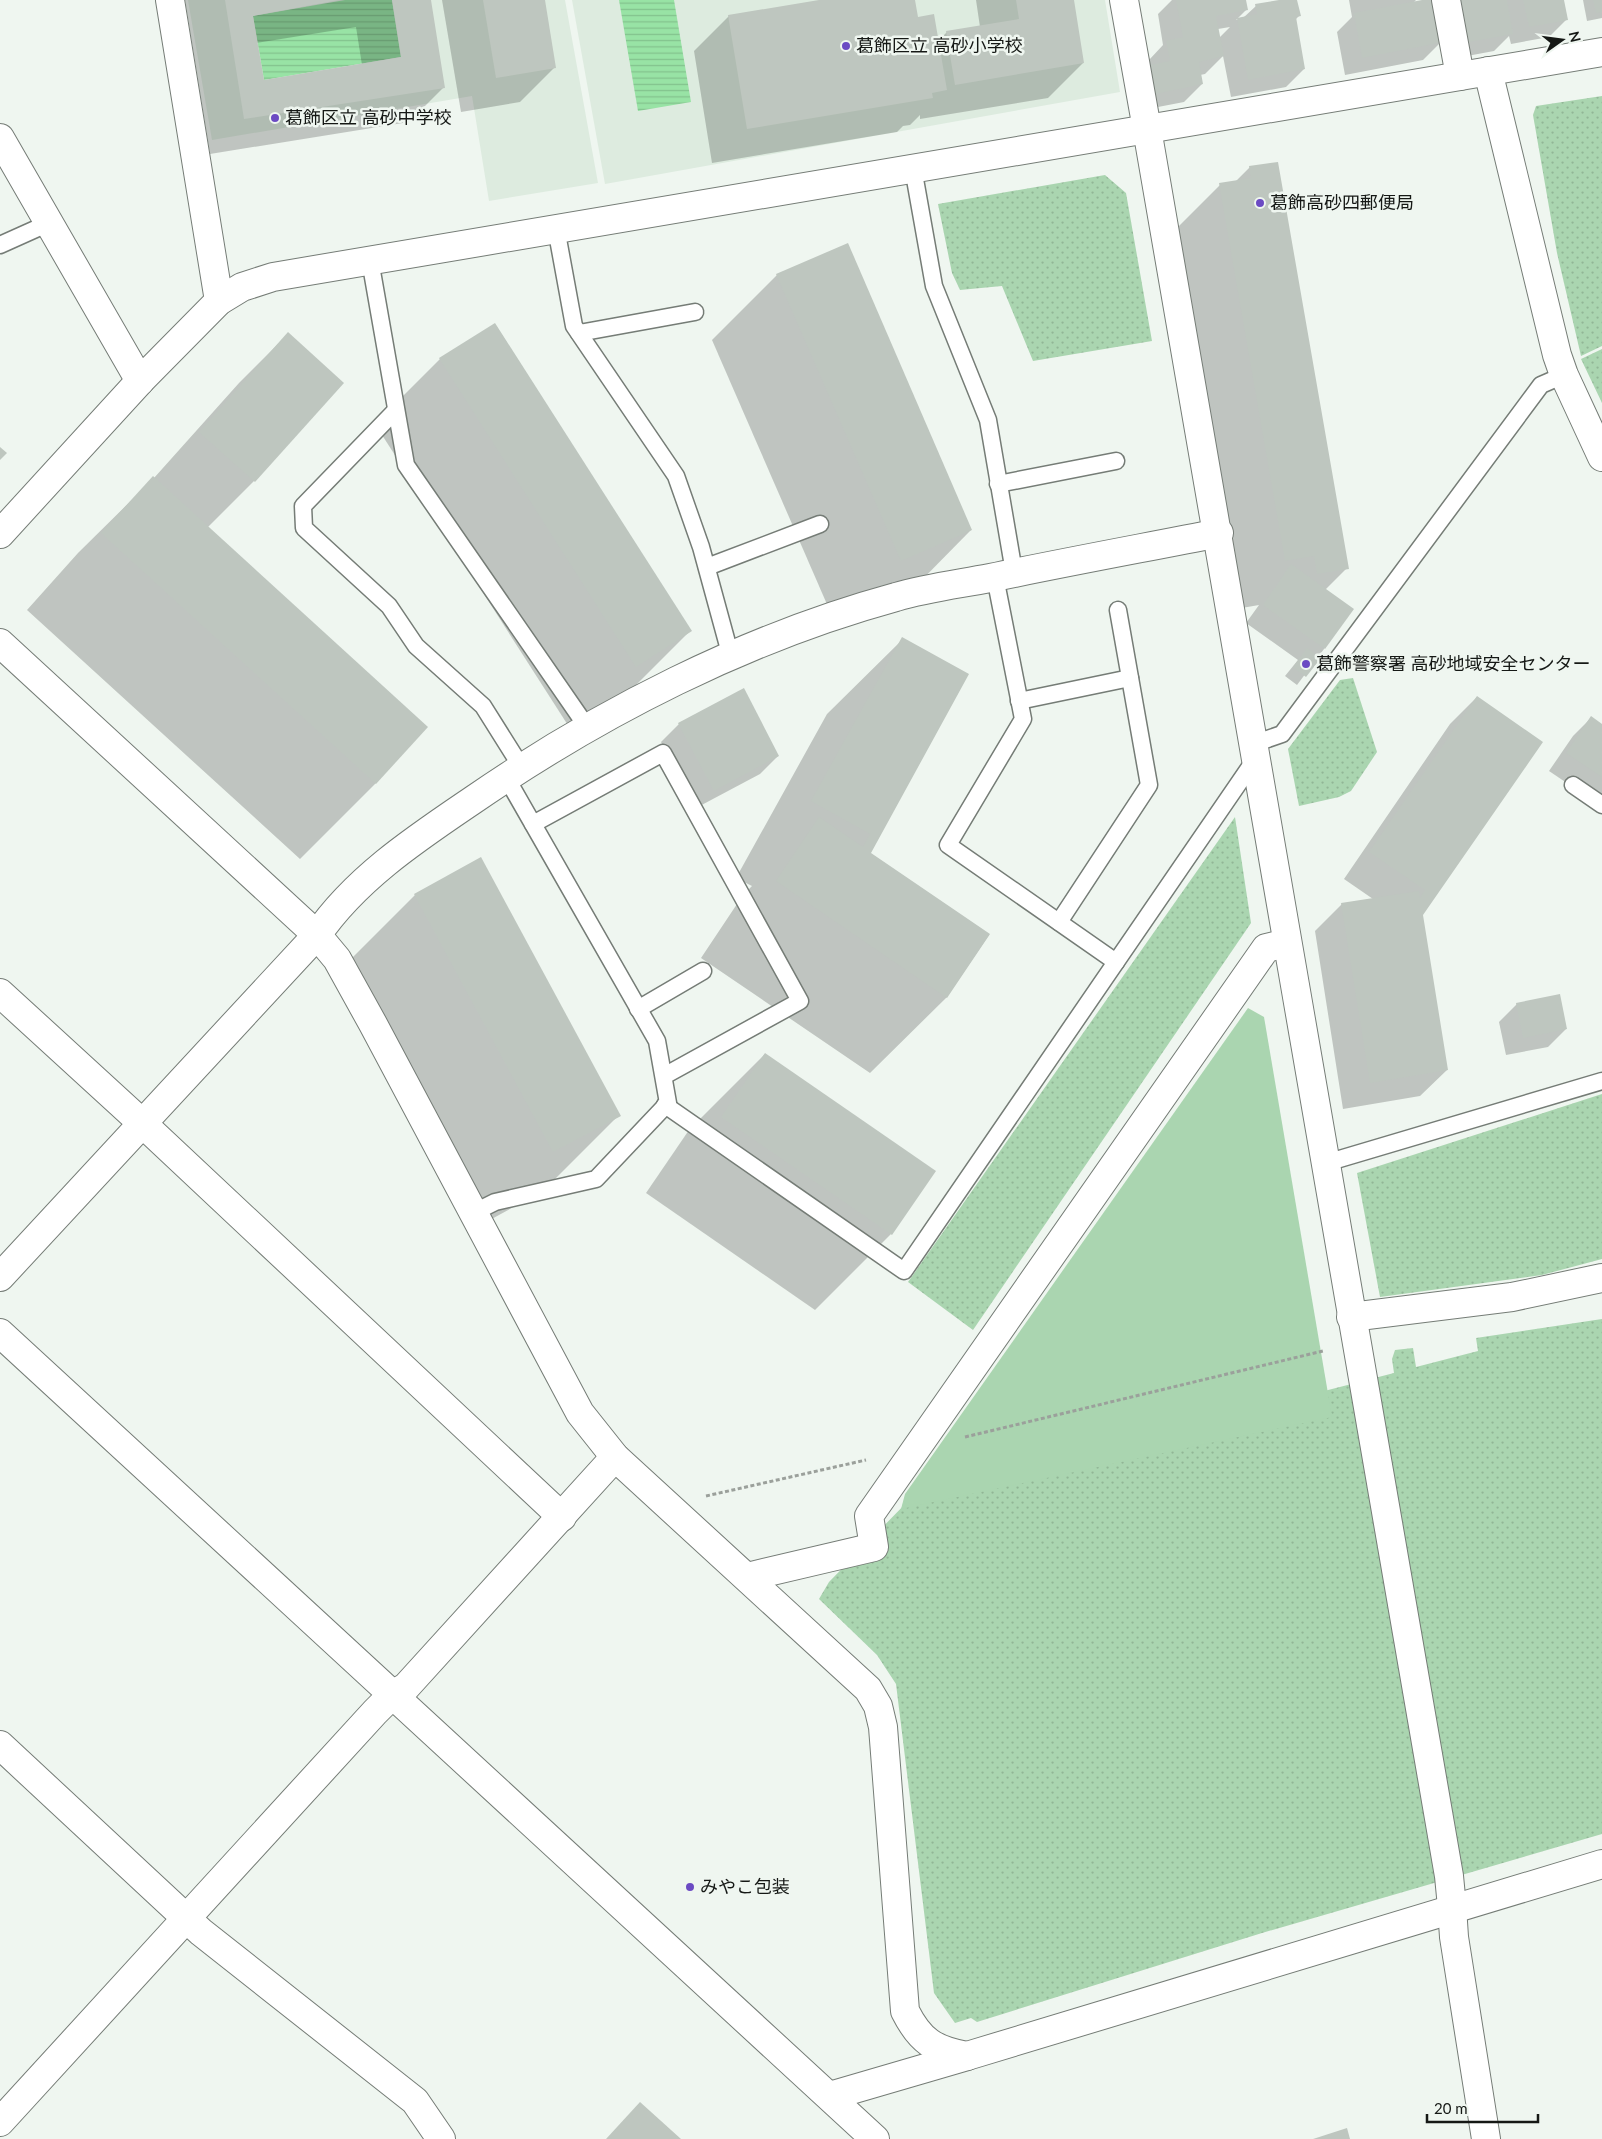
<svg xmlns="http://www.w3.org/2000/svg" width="1602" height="2139" font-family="Lato,'Noto Sans JP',sans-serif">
  <defs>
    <pattern id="grass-dots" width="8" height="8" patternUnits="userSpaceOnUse" patternTransform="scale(1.25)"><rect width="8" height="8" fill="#aad5b0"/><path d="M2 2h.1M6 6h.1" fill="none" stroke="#91b696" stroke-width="1.8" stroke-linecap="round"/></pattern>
    <pattern id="water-rules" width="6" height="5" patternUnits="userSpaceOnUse" patternTransform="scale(1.25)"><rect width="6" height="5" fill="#98e3a5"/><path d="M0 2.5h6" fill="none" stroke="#82c28d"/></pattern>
  </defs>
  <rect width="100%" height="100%" fill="#eff6f0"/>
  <g fill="#ddebdf">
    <polygon points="188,0 565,0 598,183 489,201 472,96 212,140"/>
    <polygon points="572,0 1105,0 1120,92 605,184"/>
  </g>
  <g fill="url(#grass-dots)">
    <polygon points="1602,96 1602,346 1581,356 1557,253 1533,115 1536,106"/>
    <polygon points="1105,175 1126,193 1152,341 1033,361 1002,286 960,290 952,273 938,204"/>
    <polygon points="1602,349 1602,403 1581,359"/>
    <polygon points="1353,678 1377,752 1351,791 1339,797 1299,806 1288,749 1340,680"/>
    <polygon points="1235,817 1251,923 973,1330 908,1282"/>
    <polygon points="1602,1094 1602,1259 1542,1275 1380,1297 1357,1173"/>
    <polygon points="1602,1319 1602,1834 1262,1933 977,2022 971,2018 955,2023 934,1993 896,1684 877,1655 819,1599 829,1582 912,1497 1394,1373 1392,1359 1395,1350 1413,1348 1416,1367 1478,1351 1476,1338"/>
  </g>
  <polygon fill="#aad5b0" points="1248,1008 1264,1017 1332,1417 901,1509 905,1494"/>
  <g fill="url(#water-rules)">
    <polygon points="345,0 392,0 401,57 264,80 253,16"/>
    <polygon points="619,0 674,0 691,102 638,111"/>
  </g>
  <g fill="#0003" fill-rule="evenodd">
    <path d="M185,0H430L444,87L409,122L210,154ZM356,27L362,65L263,82L256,43Z"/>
    <polygon points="442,0 544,0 555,67 520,102 461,112"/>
    <polygon points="826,0 913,0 917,18 937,42 947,32 980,27 976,0 1073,0 1083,63 1048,98 920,119 920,115 910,125 903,126 897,132 712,163 694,51 729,16"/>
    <path d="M1172,0H1245L1247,9L1236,20L1243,18L1256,6L1296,0L1299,16L1295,20L1304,69L1286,87L1231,97L1223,56L1205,74L1200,75L1202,84L1184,102L1132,112L1150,66L1149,60L1163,45L1158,14ZM1230,27L1219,38L1218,29Z"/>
    <polygon points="1349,0 1416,0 1413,3 1429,0 1441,42 1423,60 1345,75 1337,32 1352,17"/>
    <polygon points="1454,0 1563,0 1567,19 1549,37 1511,44 1509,36 1494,51 1451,59"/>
    <polygon points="1583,0 1602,0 1602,18 1587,21"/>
    <polygon points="1250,167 1347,568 1325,590 1324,649 1297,685 1285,676 1298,660 1246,623 1259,605 1236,609 1171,234 1220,185 1235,182"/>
    <polygon points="777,275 971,530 907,595 836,625 712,340"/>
    <polygon points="495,324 690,631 626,695 571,730 375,424 440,359"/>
    <polygon points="288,334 342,383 254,481 208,527 376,783 300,859 27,610 78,553 154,478 239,383"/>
    <polygon points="903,639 869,853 989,935 946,998 870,1073 701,958 743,895 752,886 736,878 827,714"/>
    <polygon points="1477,697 1422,914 1447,1070 1420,1096 1343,1109 1315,931 1342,904 1373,899 1344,879 1450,724"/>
    <polygon points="1591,718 1602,725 1602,800 1598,804 1549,771 1573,736"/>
    <polygon points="679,724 778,756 760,774 696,808 661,742"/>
    <polygon points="415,895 619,1115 543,1191 477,1227 339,971"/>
    <polygon points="1517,1004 1566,1029 1548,1047 1506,1055 1499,1022"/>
    <polygon points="765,1054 891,1234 815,1310 646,1193 689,1130"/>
  </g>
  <g fill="#bec6bf">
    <polygon points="225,0 339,0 253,16 264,80 401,57 392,0 431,0 445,88 244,119"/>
    <polygon points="483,0 545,0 556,68 496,78"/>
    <polygon points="819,0 915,0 918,17 934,14 947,90 932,93 933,98 747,129 728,15"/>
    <polygon points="1016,0 1074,0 1084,63 955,85 946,31 1019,19"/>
    <polygon points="1176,0 1246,0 1248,10 1216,16 1224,56 1199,62 1203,84 1150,95 1144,66 1170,61 1166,41 1183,37"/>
    <polygon points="1279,0 1297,0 1301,16 1296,17 1305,69 1248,80 1237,18 1257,14 1255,4"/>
    <polygon points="1422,0 1434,0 1443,42 1362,58 1354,13"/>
    <polygon points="1461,0 1507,0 1513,34 1469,42"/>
    <polygon points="1523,0 1564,0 1568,20 1529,27"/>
    <polygon points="1593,0 1602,0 1602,12 1596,13"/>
    <polygon points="1278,162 1349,569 1317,574 1314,556 1285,561 1219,183 1251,178 1249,166"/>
    <polygon points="848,243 972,530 901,561 776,274"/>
    <polygon points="495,323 692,631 636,667 439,358"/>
    <polygon points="288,332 344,383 255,482 199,432"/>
    <polygon points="0,447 7,453 0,460"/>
    <polygon points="153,476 428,727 376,784 101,533"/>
    <polygon points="1291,564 1354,609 1325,649 1263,605"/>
    <polygon points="902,637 969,674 871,853 990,934 947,998 776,881 819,817 863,847 870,834 811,801"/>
    <polygon points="1307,648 1321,658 1306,677 1293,667"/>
    <polygon points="744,688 779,756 714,791 678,723"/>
    <polygon points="1477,696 1543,742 1423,915 1448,1070 1370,1083 1341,903 1419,891 1420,898 1425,890 1369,852"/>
    <polygon points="1591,716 1602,724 1602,777 1566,753"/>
    <polygon points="481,857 621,1116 553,1152 414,894"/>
    <polygon points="1560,994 1567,1029 1523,1038 1516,1003"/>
    <polygon points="765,1053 936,1171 892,1235 721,1117"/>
    <polygon points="640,2102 681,2139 606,2139"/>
    <polygon points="1347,2128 1350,2139 1313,2139"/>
  </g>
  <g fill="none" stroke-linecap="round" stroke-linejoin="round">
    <g stroke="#757c76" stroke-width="19">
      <g id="service">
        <polyline points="913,168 934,286 988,420 1014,572"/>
        <polyline points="556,228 574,326 676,476 701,547 731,657"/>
        <polyline points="0,245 49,223"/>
        <polyline points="370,260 406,465 587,727"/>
        <polyline points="579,333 695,312"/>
        <polyline points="396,410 303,506 304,528 389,606 416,646 483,706 522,768"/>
        <polyline points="998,484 1116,461"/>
        <polyline points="707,567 820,524"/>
        <polyline points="995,577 1023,719 948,845 1116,962"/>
        <polyline points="1019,701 1130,678"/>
        <polyline points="1253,744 1282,734 1541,385 1564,375"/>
        <polyline points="1573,785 1602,805"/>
        <polyline points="533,824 663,753 800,1001 664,1076"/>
        <polyline points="1059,922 1149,785 1118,610"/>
        <polyline points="638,1009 703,971"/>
        <polyline points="665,1105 904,1271 1256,758"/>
        <polyline points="1326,1163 1602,1081"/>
        <polyline points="473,1213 495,1202 596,1179 668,1103 657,1041 506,777"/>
      </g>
    </g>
    <g stroke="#757c76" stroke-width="30">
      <g id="minor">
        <polyline points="170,0 219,301"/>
        <polyline points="1124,0 1147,129"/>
        <polyline points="1446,0 1460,76"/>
        <polyline points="1488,71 1557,355 1564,375 1602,457"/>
        <polyline points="0,138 140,381"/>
        <polyline points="0,993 142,1123 562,1517"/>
        <path d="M0,1277L317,935C356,878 417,838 473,800C601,712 746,638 896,597C926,588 959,584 990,578C1066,562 1143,548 1219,533"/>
        <polyline points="1351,1317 1512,1297 1602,1278"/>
        <polyline points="0,1333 875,2139"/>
        <polyline points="747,1577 874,1547 869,1516 1266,948 1287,943"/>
        <polyline points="0,1745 201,1932 415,2101 441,2139"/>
        <polyline points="1452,1907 1454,1937 1486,2139"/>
        <polyline points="830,2096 967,2056"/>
        <polyline points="0,2122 375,1712 392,1695 406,1687 615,1457"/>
      </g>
    </g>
    <g stroke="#757c76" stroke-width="30">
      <g id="tertiary">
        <path d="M1147,129C1249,711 1347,1294 1449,1876L1452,1907"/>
        <polyline points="0,534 140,381 219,301 242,287 273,277 1602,52"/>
        <path d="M0,643L317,935L337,959L373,1024L580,1413L615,1457L868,1689L878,1706L883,1727L905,2011C920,2041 934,2050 967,2056L1602,1864"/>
      </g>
    </g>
    <g stroke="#9ba09b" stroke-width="3" stroke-dasharray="4 2.5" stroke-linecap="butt">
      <polyline points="965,1437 1323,1351"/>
      <polyline points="706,1496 866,1460"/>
    </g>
    <use href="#service" stroke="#fff" stroke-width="16"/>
    <use href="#minor" stroke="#fff" stroke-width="28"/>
    <use href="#tertiary" stroke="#fff" stroke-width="28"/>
  </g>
  <g fill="#6b4ac3" stroke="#eff6f0" stroke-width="2">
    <circle cx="846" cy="46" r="5"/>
    <circle cx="275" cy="118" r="5"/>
    <circle cx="1260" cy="203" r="5"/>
    <circle cx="1306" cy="664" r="5"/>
    <circle cx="690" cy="1887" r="5"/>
  </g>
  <g text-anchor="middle" stroke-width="5" stroke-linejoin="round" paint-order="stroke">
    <g font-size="18" fill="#151815" stroke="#eff6f0" text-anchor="start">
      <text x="856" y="52">葛飾区立 高砂小学校</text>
      <text x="285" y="124">葛飾区立 高砂中学校</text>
      <text x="1270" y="209">葛飾高砂四郵便局</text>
      <text x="1316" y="670">葛飾警察署 高砂地域安全センター</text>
      <text x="700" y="1893">みやこ包装</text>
    </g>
  </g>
  <g transform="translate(1562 40) rotate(76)" stroke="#eff6f0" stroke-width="4" paint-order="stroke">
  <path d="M0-4L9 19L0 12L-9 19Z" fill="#151815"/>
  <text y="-8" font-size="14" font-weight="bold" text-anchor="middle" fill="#151815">N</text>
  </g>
  <path d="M1427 2114v8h111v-8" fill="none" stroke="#151815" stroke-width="2.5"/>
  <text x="1434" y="2114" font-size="15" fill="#151815" stroke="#eff6f0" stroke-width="4" paint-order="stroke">20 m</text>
</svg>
